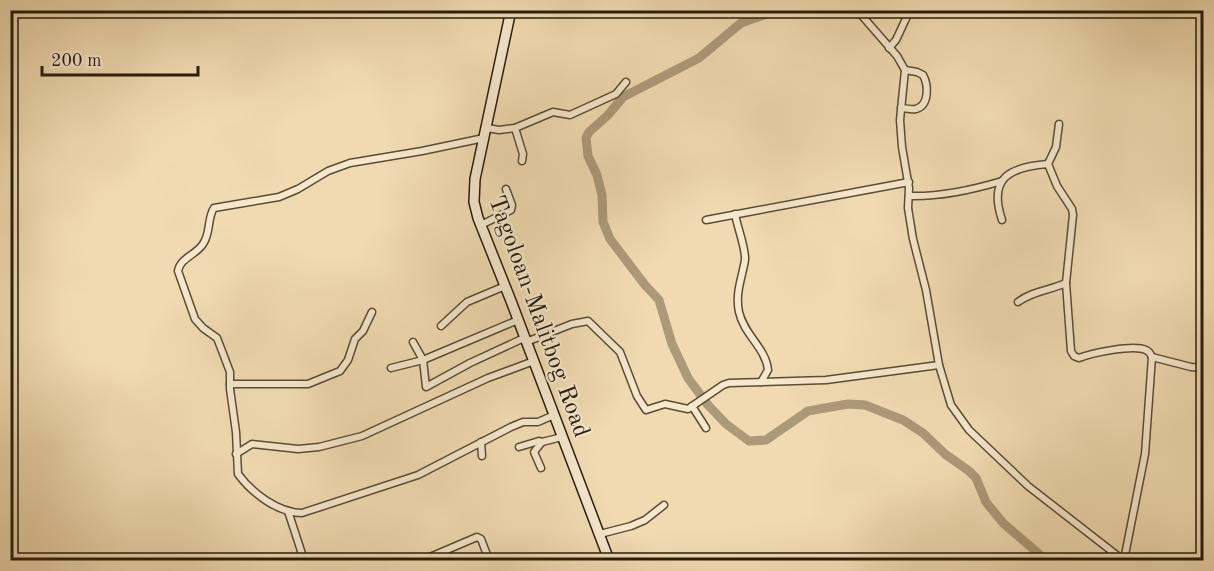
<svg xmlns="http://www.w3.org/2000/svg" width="1214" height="571" font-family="'Old Standard TT',serif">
  <rect width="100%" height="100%" fill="#f1dab2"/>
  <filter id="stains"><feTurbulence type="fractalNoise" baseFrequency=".00333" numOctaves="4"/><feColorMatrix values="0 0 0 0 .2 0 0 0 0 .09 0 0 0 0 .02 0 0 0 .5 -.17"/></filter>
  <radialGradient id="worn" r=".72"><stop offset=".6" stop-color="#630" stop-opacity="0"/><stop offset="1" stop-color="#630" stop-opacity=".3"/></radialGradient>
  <path fill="#ac997a" stroke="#76674e" stroke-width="1.5" d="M10,167C12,213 23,274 11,319Z"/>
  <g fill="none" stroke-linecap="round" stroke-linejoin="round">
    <polyline stroke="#ac997a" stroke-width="9" points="778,10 741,23 699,58 623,97 608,115 589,132 586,138 588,156 597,175 602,195 603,222 610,239 645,285 659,300 672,344 688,378 708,405 726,424 749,441 766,440 808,411 848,404 865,405 903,420 923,433 945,454 969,471 976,478 986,502 1003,523 1046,560"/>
    <g stroke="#594c36" stroke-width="9">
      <g id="minor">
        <polyline points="857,10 897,56 905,70 900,120 902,147 909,188 908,208 913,239 926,290 939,365 951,405 969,430 1028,486 1123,560"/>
        <polyline points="889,48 896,40 910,10"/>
        <path d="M901,108C905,108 911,110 916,109C930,105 928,84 923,75L917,72L905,70"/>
        <polyline points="487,128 499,130 515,128 553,112 570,115 616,94 626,82"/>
        <polyline points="515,128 523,154 522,161"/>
        <path d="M484,138L422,151L350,163L328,171L298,189L279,197L214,208C207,218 211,233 203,244C196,255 180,258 178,271L195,319L203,328L217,338L230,372V389L236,432L238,474C252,493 278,513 302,513L418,475L511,427L523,422H538L554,415"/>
        <polyline points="1048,164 1056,147 1059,124"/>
        <path d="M909,196C941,197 972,190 1002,181"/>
        <path d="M735,214C737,226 746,249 745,260C742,278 735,293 739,312C744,335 766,348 768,370L761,382"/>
        <polyline points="706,220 909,182"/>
        <path d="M1002,220C988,178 1009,167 1048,164L1057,186L1072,209L1073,215L1066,283L1071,351L1074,356L1079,358C1092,353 1134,344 1146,350C1150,352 1151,355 1152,357L1145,454L1124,560"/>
        <polyline points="481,225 511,210 512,205 506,189"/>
        <path d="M1018,302C1032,291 1051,290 1066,283"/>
        <polyline points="441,326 467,302 505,286"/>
        <polyline points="413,342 423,360 426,387 470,363 524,338"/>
        <polyline points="526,342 572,324 588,321 620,352 637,396 646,410 665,404 688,409 723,385 729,383 826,380 939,365"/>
        <polyline points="1152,357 1191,367 1204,368"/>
        <polyline points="391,368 423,360 518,320"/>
        <polyline points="230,384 308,384 340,371 348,360 355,339 363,331 372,312"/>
        <polyline points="692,406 706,428"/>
        <polyline points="481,442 482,456"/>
        <polyline points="519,447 539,441 542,442"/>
        <polyline points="236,454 252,444 298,449 319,447 362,436 488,378 534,361"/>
        <polyline points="541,468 534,452 542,442 562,437"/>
        <polyline points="288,511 304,560"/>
        <polyline points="600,534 631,526 645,520 664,505"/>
        <polyline points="423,560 477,537 481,539 489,560"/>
      </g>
    </g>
    <g stroke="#261c0d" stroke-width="12">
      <polyline id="secondary" points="511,10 475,179 474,202 478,218 511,301 609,560"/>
    </g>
    <use href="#minor" stroke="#f6e7cd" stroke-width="6"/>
    <use href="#secondary" stroke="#f6e7cd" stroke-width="9"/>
  </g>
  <g text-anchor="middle" stroke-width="4.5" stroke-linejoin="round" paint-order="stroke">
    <g font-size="24" fill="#261c0d" stroke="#f6e7cd">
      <text transform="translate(540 316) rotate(70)" y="8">Tagoloan-Malitbog Road</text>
    </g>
  </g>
  <rect width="1214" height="571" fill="none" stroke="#f1dab2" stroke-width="36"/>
  <rect x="12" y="12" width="1190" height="547" fill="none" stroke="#261c0d" stroke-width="3"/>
  <rect x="18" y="18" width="1178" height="535" fill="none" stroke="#261c0d" stroke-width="1.5"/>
  <path d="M42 66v9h156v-9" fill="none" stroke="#261c0d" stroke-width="3"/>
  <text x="51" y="66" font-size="18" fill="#261c0d" stroke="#f6e7cd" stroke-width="4.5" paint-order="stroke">200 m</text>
  <rect width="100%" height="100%" filter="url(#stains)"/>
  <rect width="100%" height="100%" fill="url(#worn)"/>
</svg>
